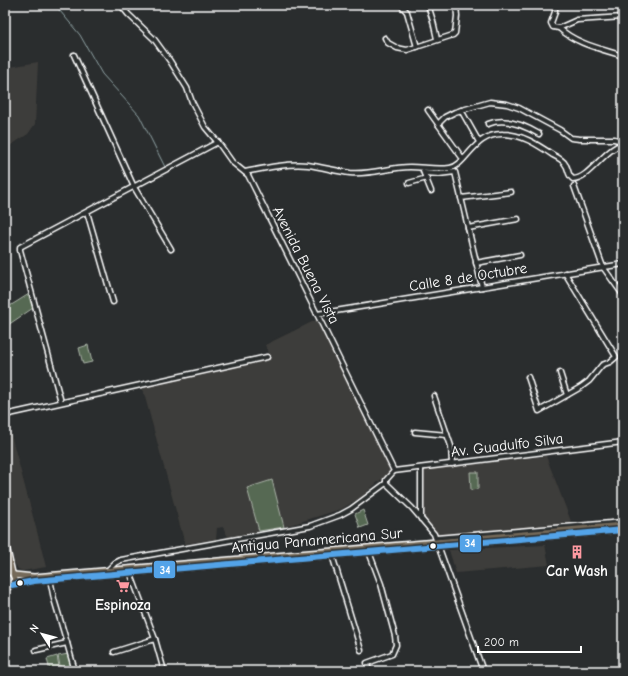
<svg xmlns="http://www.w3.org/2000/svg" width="628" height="676" font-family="'Comic Neue',sans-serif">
  <rect width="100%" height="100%" fill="#2a2d2e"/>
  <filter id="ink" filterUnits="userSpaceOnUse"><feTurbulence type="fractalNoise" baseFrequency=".025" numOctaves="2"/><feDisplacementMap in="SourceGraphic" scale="8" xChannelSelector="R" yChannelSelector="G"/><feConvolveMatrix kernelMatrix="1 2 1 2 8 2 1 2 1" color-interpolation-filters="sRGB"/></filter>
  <g filter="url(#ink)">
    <g fill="#3e3d3a">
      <polygon points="38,62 35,124 28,134 5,149 5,68"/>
      <polygon points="316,320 376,438 390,471 389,475 379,481 360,498 341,509 284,527 272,480 247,488 259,531 228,537 223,527 217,528 216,539 185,544 142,386 215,372 271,358 265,345"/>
      <polygon points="6,416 39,539 46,567 23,571 18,569 14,562 5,527"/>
      <polygon points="546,456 572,524 439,536 420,513 420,470"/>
      <polygon points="545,545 549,565 456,573 449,550"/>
    </g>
    <g fill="#576953" stroke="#abb4a9">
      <polygon points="29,294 33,308 5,327 5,309"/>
      <polygon points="88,345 92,362 83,364 79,348"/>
      <polygon points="478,472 478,489 471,490 470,472"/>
      <polygon points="272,480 284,527 259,531 247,488"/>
      <polygon points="363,510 368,525 360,528 355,514"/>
      <polygon points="68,654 72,671 61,671 58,656"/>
      <polygon points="57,656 60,671 50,671 47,659"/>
    </g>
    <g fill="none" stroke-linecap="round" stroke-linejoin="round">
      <polyline stroke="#91a4a6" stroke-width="1" points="55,5 80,35 102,74 139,115 165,167"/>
      <g stroke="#fff" stroke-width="7">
        <g id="minor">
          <polyline points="121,5 128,14 154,39 170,61 187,88 192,102 205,127 220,145 232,162 248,175 317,314 394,471 386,480 386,483"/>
          <polyline points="401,5 407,12 417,47"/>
          <polyline points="428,5 433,21 437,39"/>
          <polyline points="555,5 555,12 551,23 553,27 559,28 577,20 623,17"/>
          <path d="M559,28C576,44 602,49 623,56"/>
          <polyline points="385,38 388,43 397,48 407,50 453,35 455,33 457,16 456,5"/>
          <polyline points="74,55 134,187 171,249"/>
          <polyline points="428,110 463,159"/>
          <polyline points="461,110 479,142"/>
          <polyline points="438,124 445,117 455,112 490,102 507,104 519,108 560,130 571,138 580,139 614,139 623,141"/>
          <path d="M488,124C505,117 524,125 539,134"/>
          <polyline points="423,171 431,191"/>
          <path d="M245,172C265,168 288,163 308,165C322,167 336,171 350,173C371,175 390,167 410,167C423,167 436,170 450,168C466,166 474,133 503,134C522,134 538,145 553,155C557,157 563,160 565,164C569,168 567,175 573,179C589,179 604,149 623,144"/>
          <polyline points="424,173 439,174 455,172 482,287"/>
          <polyline points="409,183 427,178"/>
          <polyline points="574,186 603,267 623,295"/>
          <polyline points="461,198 511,192"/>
          <polyline points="87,212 113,302"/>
          <polyline points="468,228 518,219"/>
          <polyline points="476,263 520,255"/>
          <polyline points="317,314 623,264"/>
          <polyline points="560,373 567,395"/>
          <polyline points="528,377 539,411 581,387 589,381 602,365 610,362 616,357 615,355 565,273"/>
          <polyline points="434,396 451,446 452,464"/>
          <polyline points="61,402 20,250 20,247 218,142"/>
          <polyline points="5,415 267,357"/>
          <polyline points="415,432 447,435"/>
          <polyline points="421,468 421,519"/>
          <polyline points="394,471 623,442"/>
          <polyline points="386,483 412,508 434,534 483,671"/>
          <polyline points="436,538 623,522"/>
          <polyline points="369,552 381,584 395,636 396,645 392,654 367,663 369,671"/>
          <polyline points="332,555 361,650"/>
          <polyline points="108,570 115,563 121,560 310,526 340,515 351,509 386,483"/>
          <polyline points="130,572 155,639 164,671"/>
          <polyline points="67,643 75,671"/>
          <polyline points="36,650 67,643 54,599 50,579"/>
          <polyline points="114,652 155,639"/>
        </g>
      </g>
      <g stroke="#fff" stroke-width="8">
        <g id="major">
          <polyline points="477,538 623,525"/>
          <polyline points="5,541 12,573"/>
          <polyline points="5,559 7,571"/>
          <polyline points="5,571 8,571 12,573 15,579 12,585 8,587 5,586"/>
          <polyline points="14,575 34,577 459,540"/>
          <polyline points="12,585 34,581 623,530"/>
        </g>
      </g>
      <use href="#minor" stroke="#2a2d2e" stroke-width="4"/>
      <use href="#major" stroke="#746a5a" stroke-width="5"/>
      <g stroke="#2a2d2e" stroke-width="9">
        <polyline id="bus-1" points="12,585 34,581 623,530"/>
      </g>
      <use href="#bus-1" stroke="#53a3e8" stroke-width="6"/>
    </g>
  </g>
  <defs>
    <g id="building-bare" transform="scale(1.08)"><path d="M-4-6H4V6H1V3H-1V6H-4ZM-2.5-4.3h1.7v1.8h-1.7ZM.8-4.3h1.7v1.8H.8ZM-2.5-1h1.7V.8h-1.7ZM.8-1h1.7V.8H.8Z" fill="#ff9aa2" stroke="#2a2d2e" stroke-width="2.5" paint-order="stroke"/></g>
    <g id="supermarket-bare" transform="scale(1.08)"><path d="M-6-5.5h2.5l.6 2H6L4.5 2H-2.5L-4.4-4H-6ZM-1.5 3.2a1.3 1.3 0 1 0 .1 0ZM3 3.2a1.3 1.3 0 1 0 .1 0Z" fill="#ff9aa2" stroke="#2a2d2e" stroke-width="2.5" paint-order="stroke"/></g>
  </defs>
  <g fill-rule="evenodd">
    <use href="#building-bare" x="577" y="552"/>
    <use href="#supermarket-bare" x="123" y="586"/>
  </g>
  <g fill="#fff" stroke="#2a2d2e" stroke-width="1.5">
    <circle cx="433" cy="546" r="3.5"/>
    <circle cx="20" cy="583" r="3.5"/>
  </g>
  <g text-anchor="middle" stroke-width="4" stroke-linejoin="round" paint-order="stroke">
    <g font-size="15" fill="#fff" stroke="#2a2d2e">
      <text transform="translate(306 265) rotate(63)" y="5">Avenida Buena Vista</text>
      <text transform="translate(468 277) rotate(-9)" y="5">Calle 8 de Octubre</text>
      <text transform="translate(507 445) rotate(-7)" y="5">Av. Guadulfo Silva</text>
      <text transform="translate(317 540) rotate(-5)" y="5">Antigua Panamericana Sur</text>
    </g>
    <g font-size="15" font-weight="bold" fill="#fff" stroke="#2a2d2e">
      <text x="577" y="576">Car Wash</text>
      <text x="123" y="610">Espinoza</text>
    </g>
  </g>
  <g stroke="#2a2d2e" stroke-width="1.5">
    <rect x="459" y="534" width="23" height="19" rx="4" fill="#53a3e8"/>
    <rect x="153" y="560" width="23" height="19" rx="4" fill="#53a3e8"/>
  </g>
  <g font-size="11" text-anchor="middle" font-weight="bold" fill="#fff">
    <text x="470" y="547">34</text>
    <text x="165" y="574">34</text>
  </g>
  <rect width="628" height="676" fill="none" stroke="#2a2d2e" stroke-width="20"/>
  <rect x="10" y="10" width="608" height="656" fill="none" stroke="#fff" stroke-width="1.5" filter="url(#ink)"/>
  <g transform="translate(42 634) rotate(306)" stroke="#2a2d2e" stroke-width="3" paint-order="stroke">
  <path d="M0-3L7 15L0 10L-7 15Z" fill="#ffffff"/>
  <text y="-6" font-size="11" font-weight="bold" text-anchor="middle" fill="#ffffff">N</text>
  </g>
  <path d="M478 646v6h103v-6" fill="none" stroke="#ffffff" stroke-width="2"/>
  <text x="484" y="646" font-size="12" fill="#ffffff" stroke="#2a2d2e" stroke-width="3" paint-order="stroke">200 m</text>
</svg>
